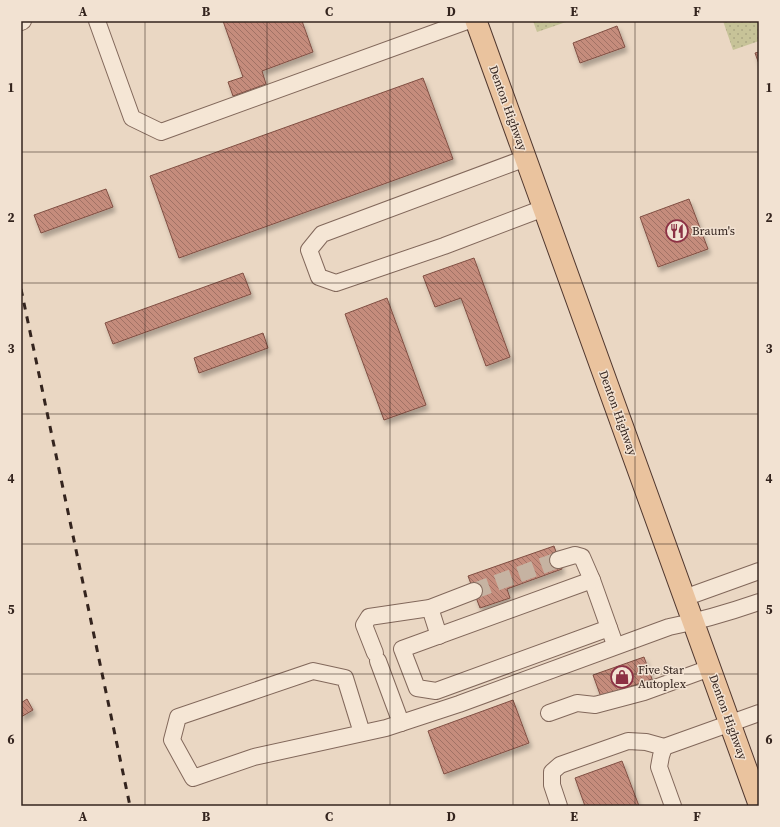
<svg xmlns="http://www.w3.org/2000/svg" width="780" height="827" font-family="'Source Serif 4',serif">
  <defs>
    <pattern id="grass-dots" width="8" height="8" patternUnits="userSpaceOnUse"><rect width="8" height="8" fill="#c7c398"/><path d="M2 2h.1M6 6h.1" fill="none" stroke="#aca783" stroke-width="1.8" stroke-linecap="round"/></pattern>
    <pattern id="building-back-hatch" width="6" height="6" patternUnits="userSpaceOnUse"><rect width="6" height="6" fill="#c58c7c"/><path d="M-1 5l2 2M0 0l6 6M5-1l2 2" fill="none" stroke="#a17265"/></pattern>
    <filter id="shadow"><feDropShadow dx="2.5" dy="4.5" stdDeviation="2" flood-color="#0004"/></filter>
  </defs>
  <rect width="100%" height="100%" fill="#ead7c3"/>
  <g fill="url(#grass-dots)">
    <polygon points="533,21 569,21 537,32"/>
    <polygon points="723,21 759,21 759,41 733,50"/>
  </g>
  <g fill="url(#building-back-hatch)" stroke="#804f43" filter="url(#shadow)">
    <polygon points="223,21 302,21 313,52 262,71 266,84 233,96 228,82 243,77"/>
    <polygon points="617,26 625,47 580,63 573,43"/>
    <polygon points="759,52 759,64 755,53"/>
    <polygon points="423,78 453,159 179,258 150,176"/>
    <polygon points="106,189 113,207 41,233 34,215"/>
    <polygon points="689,199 708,249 658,267 640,217"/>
    <polygon points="474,258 510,357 486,366 461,298 435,307 423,276"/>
    <polygon points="243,273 251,294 113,344 105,323"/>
    <polygon points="387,298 426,405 384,420 345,314"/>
    <polygon points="263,333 268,348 199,373 194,358"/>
    <polygon points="554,546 562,569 507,589 510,598 480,608 468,576"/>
    <polygon points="644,657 652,679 601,697 593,675"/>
    <polygon points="27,699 33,710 21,717 21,703"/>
    <polygon points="513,700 529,743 444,774 428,731"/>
    <polygon points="622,761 639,806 585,806 575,778"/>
  </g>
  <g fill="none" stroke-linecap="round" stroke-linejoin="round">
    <polyline stroke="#c6b3a2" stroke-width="16" stroke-dasharray="16 8" stroke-linecap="butt" points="474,591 558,560"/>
    <g stroke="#82685b" stroke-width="18">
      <g id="minor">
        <polyline points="97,21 132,118 161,132 467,21"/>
        <polyline points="21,22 23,21"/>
        <polyline points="526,158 322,234 309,250 319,277 336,283 444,246 544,208"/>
        <polyline points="558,560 575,555 582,557 592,580 613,639"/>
        <polyline points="592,580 402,649 417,688 436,691 609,628"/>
        <polyline points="684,598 759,571"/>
        <polyline points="430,608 439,636"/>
        <polyline points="375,653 364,625 369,617 430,608 474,591"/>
        <polyline points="378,661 401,723"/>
        <polyline points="549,713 577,703 595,705 644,692 710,668"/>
        <path d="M362,733L345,678L313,671L178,717L172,740L193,778L254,757L386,728L459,704L669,627C700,621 730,612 759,602"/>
        <polyline points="664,747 661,756 659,767 673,806"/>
        <polyline points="559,806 552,785 552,772 560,765 628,741 646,742 664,747 759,713"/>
      </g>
    </g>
    <g stroke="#51382f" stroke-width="23">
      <polyline id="major" points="476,21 759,804"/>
    </g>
    <use href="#minor" stroke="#f5e6d5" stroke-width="16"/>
    <use href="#major" stroke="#eac39e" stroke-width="21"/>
    <polyline stroke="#34241e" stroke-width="3" stroke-dasharray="7 7" stroke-linecap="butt" points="21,289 130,806"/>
  </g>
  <path fill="none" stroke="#34241e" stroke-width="1" stroke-opacity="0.55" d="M145,21V806M267,21V806M390,21V806M513,21V806M635,21V806M21,152H759M21,283H759M21,414H759M21,544H759M21,674H759"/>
  <defs>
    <g id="restaurant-ring" transform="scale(1.15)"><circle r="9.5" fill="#f2e2d2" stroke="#8c3144" stroke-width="1.5"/><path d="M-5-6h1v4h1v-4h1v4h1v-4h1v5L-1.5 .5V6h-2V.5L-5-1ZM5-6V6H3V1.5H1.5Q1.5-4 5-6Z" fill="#8c3144"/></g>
    <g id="shop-ring" transform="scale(1.15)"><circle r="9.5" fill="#f2e2d2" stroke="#8c3144" stroke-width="1.5"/><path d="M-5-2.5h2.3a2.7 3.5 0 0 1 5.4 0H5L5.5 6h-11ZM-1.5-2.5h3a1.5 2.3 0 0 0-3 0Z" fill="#8c3144"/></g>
  </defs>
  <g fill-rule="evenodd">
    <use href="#restaurant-ring" x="677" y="231"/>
    <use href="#shop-ring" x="622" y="677"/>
  </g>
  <g text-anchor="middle" stroke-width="3" stroke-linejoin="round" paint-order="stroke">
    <g font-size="12" fill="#34241e" stroke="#f2e2d2">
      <text transform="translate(508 108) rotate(70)" y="4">Denton Highway</text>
      <text transform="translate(618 413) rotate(70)" y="4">Denton Highway</text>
      <text transform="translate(728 717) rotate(70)" y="4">Denton Highway</text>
    </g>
    <g font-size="12" fill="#34241e" stroke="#f2e2d2" text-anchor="start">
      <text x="692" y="235">Braum's</text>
      <text x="638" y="674">Five Star<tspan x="638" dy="14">Autoplex</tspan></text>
    </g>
  </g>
  <rect width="780" height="827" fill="none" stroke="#f2e2d2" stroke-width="44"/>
  <rect x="22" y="22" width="736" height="783" fill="none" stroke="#34241e" stroke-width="1.5"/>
  <g font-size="13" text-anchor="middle" font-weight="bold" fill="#34241e">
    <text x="83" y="16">A</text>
    <text x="206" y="16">B</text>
    <text x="329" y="16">C</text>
    <text x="451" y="16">D</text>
    <text x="574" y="16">E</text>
    <text x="697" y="16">F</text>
    <text x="11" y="92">1</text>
    <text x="769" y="92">1</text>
    <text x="11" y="222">2</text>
    <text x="769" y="222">2</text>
    <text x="11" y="353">3</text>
    <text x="769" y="353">3</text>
    <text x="11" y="483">4</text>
    <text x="769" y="483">4</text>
    <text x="11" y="614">5</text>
    <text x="769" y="614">5</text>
    <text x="11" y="744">6</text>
    <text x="769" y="744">6</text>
    <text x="83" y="821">A</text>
    <text x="206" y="821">B</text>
    <text x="329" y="821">C</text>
    <text x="451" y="821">D</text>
    <text x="574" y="821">E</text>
    <text x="697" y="821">F</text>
  </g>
</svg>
